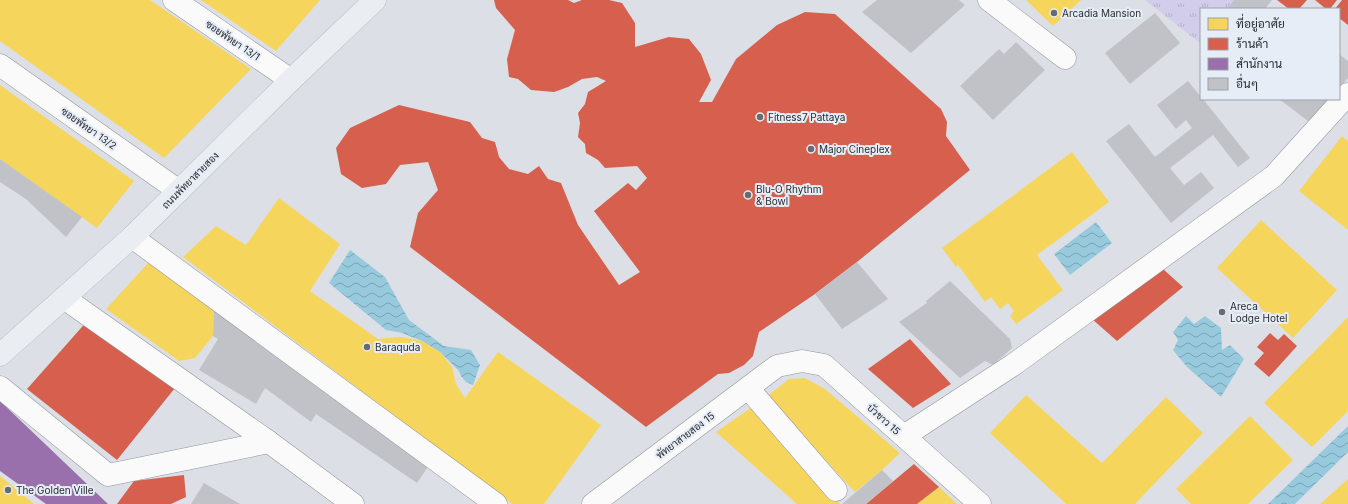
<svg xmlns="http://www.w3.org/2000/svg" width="1348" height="504" font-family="Inter,Sarabun,sans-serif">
  <defs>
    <pattern id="grass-tufts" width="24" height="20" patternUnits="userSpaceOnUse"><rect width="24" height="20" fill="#d2cdea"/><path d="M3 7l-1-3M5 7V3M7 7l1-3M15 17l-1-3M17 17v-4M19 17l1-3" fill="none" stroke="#b4b0c9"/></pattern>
    <pattern id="water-waves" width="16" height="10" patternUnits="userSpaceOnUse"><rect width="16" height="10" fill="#97cadd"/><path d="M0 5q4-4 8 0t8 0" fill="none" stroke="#7ba4b4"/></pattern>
  </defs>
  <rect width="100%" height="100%" fill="#dce0e6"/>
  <polygon fill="url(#grass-tufts)" points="1145,0 1234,0 1227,9 1201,9 1201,44"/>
  <g fill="url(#water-waves)">
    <polygon points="1096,222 1112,243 1070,275 1054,254"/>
    <polygon points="350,250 385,277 409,320 444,346 471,350 480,365 473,385 466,382 461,376 459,371 440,352 422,341 402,333 386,330 329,283"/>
    <polygon points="1186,316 1194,324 1205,316 1221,328 1222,350 1230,345 1244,359 1221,397 1187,367 1173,350 1178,340 1173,332"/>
    <polygon points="1348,426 1348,452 1295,504 1268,504"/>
  </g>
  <g fill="#f6d55c">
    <polygon points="0,0 150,0 251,69 164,158 0,41"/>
    <polygon points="201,0 320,0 276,51"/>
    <polygon points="1026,0 1081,0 1053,26"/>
    <polygon points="0,85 134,181 97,228 0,159"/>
    <polygon points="1342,136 1348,141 1348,230 1299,191"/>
    <polygon points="1072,152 1109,202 1037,255 1063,290 1016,324 1010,316 1014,311 1008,303 1000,309 991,297 985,302 958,265 956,267 942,248"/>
    <polygon points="279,198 340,244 310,291 378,339 401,337 422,341 440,352 452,367 456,384 465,398 498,352 601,425 544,504 512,504 183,257 216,226 246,245"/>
    <polygon points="1261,220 1337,290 1293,338 1217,268"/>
    <polygon points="150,261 214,310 213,336 195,358 179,361 106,309"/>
    <polygon points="1348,317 1348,411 1312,447 1264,403"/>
    <polygon points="805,378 825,389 900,453 882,470 855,492 766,397 789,379"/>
    <polygon points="1026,395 1102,463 1166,397 1203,433 1135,504 1066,504 990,433"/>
    <polygon points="755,405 781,433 840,504 797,504 716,432"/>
    <polygon points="1250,416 1293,460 1248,504 1191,504 1176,489"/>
    <polygon points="0,476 34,504 0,504"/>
    <polygon points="1348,479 1348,504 1320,504"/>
    <polygon points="939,487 957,504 917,504"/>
  </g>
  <g fill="#d6604d">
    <polygon points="494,0 568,0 574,3 582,0 609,0 622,3 635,23 635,47 669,37 689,39 701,54 711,80 699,102 712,102 736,59 777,25 805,12 835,14 941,109 947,122 946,136 970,170 857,262 815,294 759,332 753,356 744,365 729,373 718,374 646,427 410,247 418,213 438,190 428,162 400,165 386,184 362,188 341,174 336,148 350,128 399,105 470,122 482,138 495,142 499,157 509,169 528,174 539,166 548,179 561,183 578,225 619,285 640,272 594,211 628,183 636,190 647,178 637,166 605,168 598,160 586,153 585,144 578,137 580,123 578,113 585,104 588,92 606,81 597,77 582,79 568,87 554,92 531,90 518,79 509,77 507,59 515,30 496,8"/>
    <polygon points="1277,0 1307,0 1299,9 1289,9"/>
    <polygon points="1315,0 1337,0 1330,9 1326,9"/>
    <polygon points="1342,0 1348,0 1348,25 1339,18 1339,9 1335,9"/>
    <polygon points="1163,269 1183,287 1117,341 1092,319"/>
    <polygon points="89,319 175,388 117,460 27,389"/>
    <polygon points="1270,333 1278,340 1284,334 1297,346 1269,377 1254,364 1264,353 1257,347"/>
    <polygon points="910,339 951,384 913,408 868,369"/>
    <polygon points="914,464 939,487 917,504 866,504"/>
    <polygon points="184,475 186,497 171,504 117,504 134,481"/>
  </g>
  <polygon fill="#9970ab" points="0,401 108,504 46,504 0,471"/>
  <g fill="#c0c2c7">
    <polygon points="877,0 959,0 965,5 911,53 862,12"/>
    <polygon points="1234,0 1272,0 1265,9 1227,9"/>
    <polygon points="1155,13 1180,43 1130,84 1105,53"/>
    <polygon points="1016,42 1045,70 993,120 960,86 999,49 1004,54"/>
    <polygon points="1339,54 1348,61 1348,78 1339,89"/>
    <polygon points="1188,81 1201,97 1201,99 1203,99 1250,158 1238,167 1213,135 1170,168 1184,185 1201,172 1214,188 1171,223 1106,141 1129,124 1155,157 1192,128 1186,120 1176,129 1157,105"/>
    <polygon points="1279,99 1332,99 1312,124"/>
    <polygon points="0,159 82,217 66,237 26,199 0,182"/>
    <polygon points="857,262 888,299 842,329 815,294"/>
    <polygon points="950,281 1010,339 1012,348 993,365 985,361 960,378 899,322 927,303 926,301"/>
    <polygon points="214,310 432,461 417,483 316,414 311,422 265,388 256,404 199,370 218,339 213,336"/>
    <polygon points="882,470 893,481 866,504 842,504"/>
    <polygon points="204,483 240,504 191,504"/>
  </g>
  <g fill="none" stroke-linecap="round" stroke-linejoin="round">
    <g stroke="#92959a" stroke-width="23">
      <g id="minor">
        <polyline points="174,0 291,80"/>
        <polyline points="989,0 1065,58"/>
        <polyline points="0,65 179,191"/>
        <polyline points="132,237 496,504"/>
        <polyline points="0,387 108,475 269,442 64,298"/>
        <polyline points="748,388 836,490"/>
        <polyline points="904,436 1013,365 1274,176 1348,94"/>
        <polyline points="269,442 353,504"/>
        <polyline points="593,504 777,366 802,361 824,365 980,504"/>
      </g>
    </g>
    <g stroke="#bcbec1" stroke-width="23">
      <polyline id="major" points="0,355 132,237 291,80 375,0"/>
    </g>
    <use href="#minor" stroke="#fafafb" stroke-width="22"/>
    <use href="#major" stroke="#eaeef3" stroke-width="22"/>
  </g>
  <g fill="#686b70" stroke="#e6edf7" stroke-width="1.5">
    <circle cx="1054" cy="13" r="4"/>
    <circle cx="760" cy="117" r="4"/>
    <circle cx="811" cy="149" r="4"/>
    <circle cx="748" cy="195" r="4"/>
    <circle cx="1222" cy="312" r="4"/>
    <circle cx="367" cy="347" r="4"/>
    <circle cx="8" cy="490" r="4"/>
  </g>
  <g text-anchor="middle" stroke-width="4" stroke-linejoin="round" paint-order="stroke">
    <g font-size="10" fill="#2a2c30" stroke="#e6edf7" text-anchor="start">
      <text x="1062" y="17">Arcadia Mansion</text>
      <text x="768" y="121">Fitness7 Pattaya</text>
      <text x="819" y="153">Major Cineplex</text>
      <text x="756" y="193">Blu-O Rhythm<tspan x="756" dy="12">&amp; Bowl</tspan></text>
      <text x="1230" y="310">Areca<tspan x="1230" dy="12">Lodge Hotel</tspan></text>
      <text x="375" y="351">Baraquda</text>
      <text x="16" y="494">The Golden Ville</text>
    </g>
    <g font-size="10" fill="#2a2c30" stroke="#e6edf7">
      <text transform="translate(233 40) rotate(34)" y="4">ซอยพัทยา 13/1</text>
      <text transform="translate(89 128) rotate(35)" y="4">ซอยพัทยา 13/2</text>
      <text transform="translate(190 180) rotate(-45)" y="4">ถนนพัทยาสายสอง</text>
      <text transform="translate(884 419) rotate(42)" y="4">บัวขาว 15</text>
      <text transform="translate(685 435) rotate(-37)" y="4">พัทยาสายสอง 15</text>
    </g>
  </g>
  <rect x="1200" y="8" width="140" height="92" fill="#e6edf7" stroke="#9ba0a7"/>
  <rect x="1208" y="18" width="20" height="12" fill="#f6d55c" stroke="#9ba0a7"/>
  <text x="1236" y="28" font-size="12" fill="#2a2c30">ที่อยู่อาศัย</text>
  <rect x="1208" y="38" width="20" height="12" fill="#d6604d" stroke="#9ba0a7"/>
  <text x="1236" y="48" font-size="12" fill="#2a2c30">ร้านค้า</text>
  <rect x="1208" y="58" width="20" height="12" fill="#9970ab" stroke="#9ba0a7"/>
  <text x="1236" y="68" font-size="12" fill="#2a2c30">สำนักงาน</text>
  <rect x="1208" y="78" width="20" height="12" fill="#c0c2c7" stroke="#9ba0a7"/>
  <text x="1236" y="88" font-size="12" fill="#2a2c30">อื่นๆ</text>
</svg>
